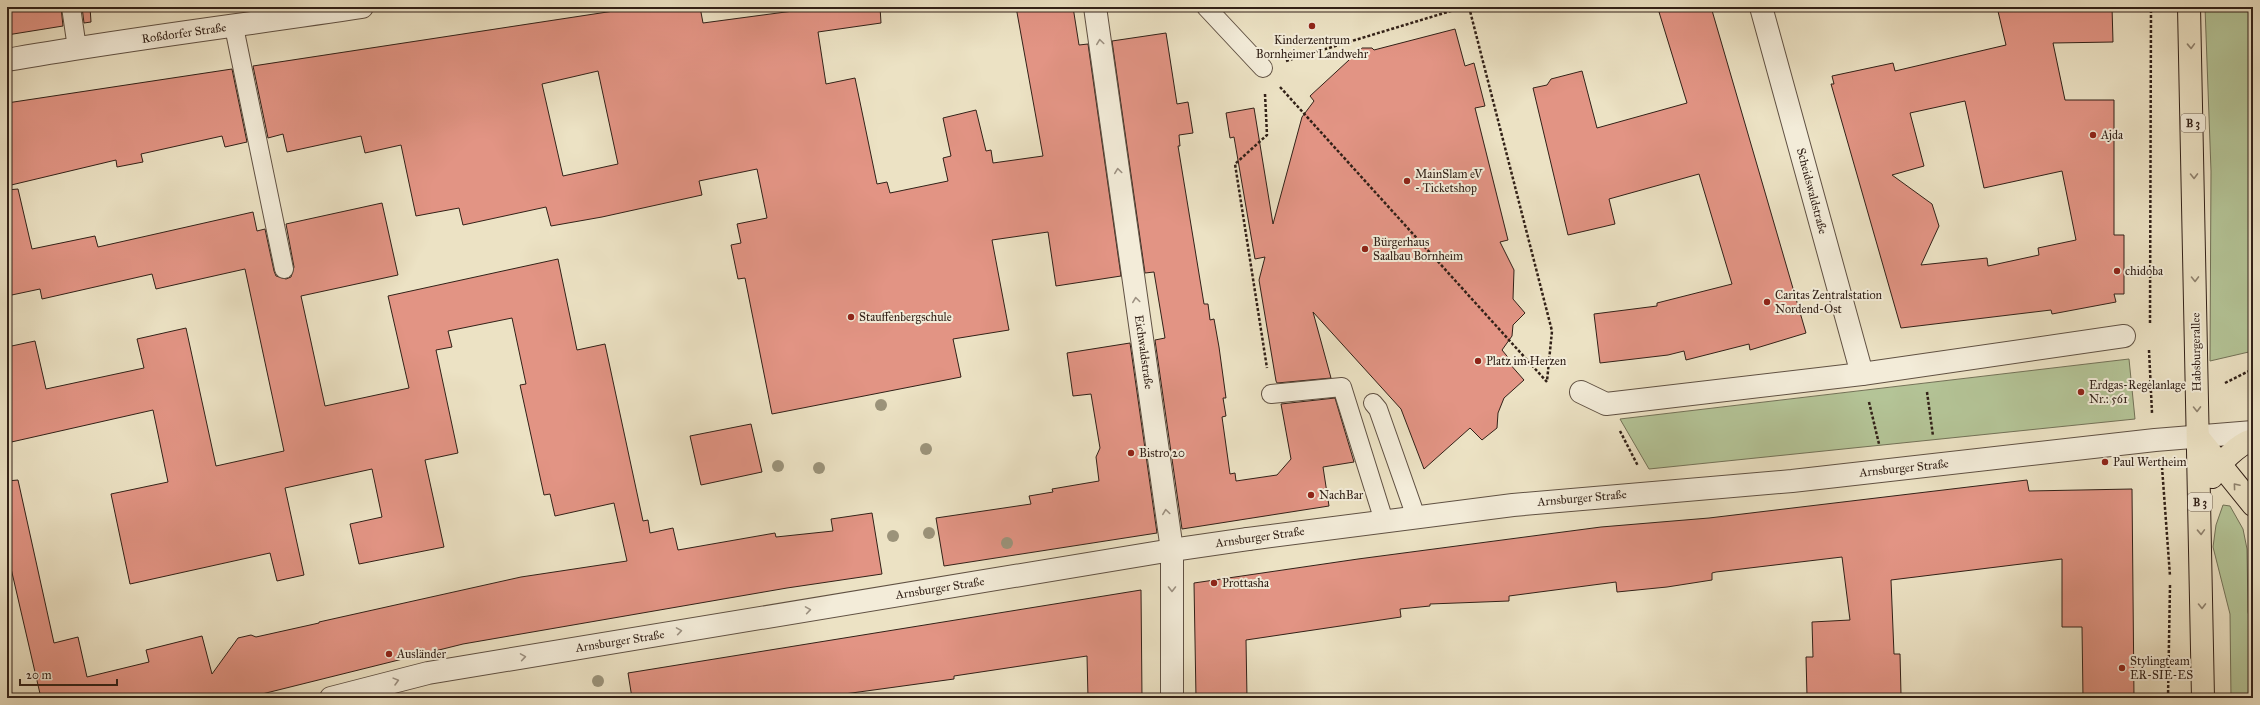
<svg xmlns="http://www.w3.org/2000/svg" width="2260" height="705" font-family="'IM FELL Great Primer',serif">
  <rect width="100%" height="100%" fill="#ece2c4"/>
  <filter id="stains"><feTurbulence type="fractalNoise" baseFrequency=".005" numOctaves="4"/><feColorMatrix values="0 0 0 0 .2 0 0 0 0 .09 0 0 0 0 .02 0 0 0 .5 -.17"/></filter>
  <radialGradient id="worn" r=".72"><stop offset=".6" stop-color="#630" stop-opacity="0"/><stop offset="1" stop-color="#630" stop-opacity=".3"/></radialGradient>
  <g fill="#b4c497" stroke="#737258">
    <polygon points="2205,7 2253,7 2253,351 2210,361 2211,171"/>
    <polygon points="2129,359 2135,419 1649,469 1620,419"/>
    <polygon points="2223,505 2230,506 2243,529 2247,549 2248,612 2253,636 2253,698 2231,698 2230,614 2213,547 2216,525"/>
  </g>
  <g fill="#e29484" stroke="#322118" fill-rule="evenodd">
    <polygon points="7,7 61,7 63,26 7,35"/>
    <polygon points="82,7 90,7 91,22 84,23"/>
    <path d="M640,7H700L703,23L793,11L792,7H880L881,23L818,32L826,84L855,78L877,184L887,182L890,193L948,181L943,158L951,156L943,118L976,110L986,151L991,150L993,163L1043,156L1016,7H1073L1079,45L1088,44L1121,276L1056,286L1048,232L992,240L1009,330L953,339L961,377L772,414L745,278L738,279L731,245L741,243L737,224L767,218L757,169L699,181L702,195L602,217L551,226L546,207L463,225L459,208L416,216L401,145L365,153L361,136L287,152L283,134L268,138L253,66ZM598,71L618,164L563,176L542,84Z"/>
    <polygon points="1676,7 1711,7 1806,333 1750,350 1749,344 1686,360 1684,351 1668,355 1600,363 1594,314 1657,306 1657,303 1732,284 1699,174 1609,199 1615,224 1568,235 1533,88 1547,85 1551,79 1582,71 1597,128 1687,103 1659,12"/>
    <path d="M1997,7H2112L2113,42L2053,43L2065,100H2114V235H2124V294H2114L2116,302L2052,314L2051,310L1901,328L1831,84H1834L1832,76L1893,63L1895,71L2006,45ZM1965,101L1984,188L2062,171L2076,240L2038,248L2039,255L1988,266L1987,258L1921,265L1939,226L1932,204L1892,175L1924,166L1910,113Z"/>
    <polygon points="1455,29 1465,66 1474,63 1485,106 1475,108 1508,240 1500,242 1514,270 1513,299 1525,313 1513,325 1512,336 1502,350 1511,361 1509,363 1524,380 1504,398 1498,413 1497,428 1482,440 1470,428 1424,469 1401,409 1313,312 1331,378 1277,383 1276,381 1259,280 1265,257 1255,259 1234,137 1230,138 1226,113 1254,108 1273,224 1302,117 1314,101 1310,96 1362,48 1372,48 1374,50"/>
    <polygon points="1166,33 1177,104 1188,102 1193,133 1179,135 1180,146 1178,146 1204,304 1208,304 1210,320 1214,319 1219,347 1226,398 1223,398 1226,416 1222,417 1230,474 1235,473 1236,481 1277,475 1291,459 1281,404 1335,398 1354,462 1323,467 1329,506 1182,529 1155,340 1165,338 1154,272 1145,273 1112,41"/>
    <polygon points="232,69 247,142 225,147 222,136 141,154 143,162 117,167 116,160 7,186 7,103"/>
    <polygon points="18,189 32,249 95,236 98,247 253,212 257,231 265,229 274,271 276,276 286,279 291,277 294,267 286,224 382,203 398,275 301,296 325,406 409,388 388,296 558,259 577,350 605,344 643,521 648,520 650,533 673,528 678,550 775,533 776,537 833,531 831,519 872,513 882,574 787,588 463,644 246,698 41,698 7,551 7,481 18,480 54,643 78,637 87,677 149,662 146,650 202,636 212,674 238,638 251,635 256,637 319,623 319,622 521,577 627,561 614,503 555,516 550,494 544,495 520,385 526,384 512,318 448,331 452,347 436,350 458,453 425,460 444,547 359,564 350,524 382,517 372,469 285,488 304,575 277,581 270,553 130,584 111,494 168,482 153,410 7,443 7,347 35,341 46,389 144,368 137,339 186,328 216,466 284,451 245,269 156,289 152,274 42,299 40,289 7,296 7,190"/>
    <polygon points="1130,343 1157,533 944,566 936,518 1031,504 1029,496 1053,492 1052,489 1099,481 1096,457 1100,448 1091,394 1073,396 1067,353"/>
    <polygon points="751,424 762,472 701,485 690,436"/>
    <polygon points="2027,480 2029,491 2132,489 2134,698 2083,698 2082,627 2062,627 2062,559 1891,580 1894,654 1900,654 1901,694 1807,696 1806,657 1813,657 1812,622 1850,620 1842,557 1716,572 1712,573 1712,580 1667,587 1617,592 1616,582 1509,596 1509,601 1430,604 1430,606 1400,609 1401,617 1246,640 1247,698 1196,698 1194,583 1358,559 1601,527 1709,518"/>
    <polygon points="1141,590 1142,698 1088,698 1087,656 954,676 954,679 815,698 632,698 628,673"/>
  </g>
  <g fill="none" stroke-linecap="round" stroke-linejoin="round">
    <g stroke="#605143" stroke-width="20">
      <g id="service">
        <polyline points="71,7 77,48"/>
        <polyline points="1206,7 1263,68"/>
        <polyline points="234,27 284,269"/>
        <polyline points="1271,394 1342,387 1384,521"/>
        <polyline points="1373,403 1378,409 1416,517"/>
      </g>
    </g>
    <g stroke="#605143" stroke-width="24">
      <polyline id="pedestrian" points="1172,550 1248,539"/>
    </g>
    <g stroke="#605143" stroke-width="24">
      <g id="minor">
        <polyline points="1095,7 1172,550 1172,698"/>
        <polyline points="1761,7 1862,374"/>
        <path d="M7,60C125,39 244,25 362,7"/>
        <polyline points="1581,392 1606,404 1862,374 2124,336"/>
        <polyline points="1248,539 1513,505 1792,481 2155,440 2253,432"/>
        <polyline points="331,698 428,673 1172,550"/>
      </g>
    </g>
    <g stroke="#322118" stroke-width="24">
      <g id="primary">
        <polyline points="2189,7 2203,698"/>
        <polyline points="2198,437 2253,505"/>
        <path d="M2212,477C2219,463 2238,444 2253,440"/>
      </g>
    </g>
    <g stroke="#322118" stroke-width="2.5" stroke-dasharray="3 2" stroke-linecap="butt">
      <polyline points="1469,7 1552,331 1547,381"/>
      <polyline points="1286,61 1464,7"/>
      <polyline points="1280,87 1547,382"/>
      <polyline points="1265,94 1267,135 1235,164 1267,368"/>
      <polyline points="2150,323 2151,7"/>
      <polyline points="2149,350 2152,413"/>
      <polyline points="2225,383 2253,369"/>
      <polyline points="2149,390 2169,389"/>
      <polyline points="1927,392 1933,436"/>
      <polyline points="1869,402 1879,444"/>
      <polyline points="1620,431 1638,466"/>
      <polyline points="2162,467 2170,576"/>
      <polyline points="2168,698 2170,585"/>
    </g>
    <use href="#service" stroke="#f3ecd9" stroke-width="18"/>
    <use href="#pedestrian" stroke="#f3ecd9" stroke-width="22"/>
    <use href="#minor" stroke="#f3ecd9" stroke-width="22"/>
    <use href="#primary" stroke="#ece2c4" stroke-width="22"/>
  </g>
  <g fill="#9b937a">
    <circle cx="881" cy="405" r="6"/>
    <circle cx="926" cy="449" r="6"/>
    <circle cx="778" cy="466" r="6"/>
    <circle cx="819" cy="468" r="6"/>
    <circle cx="929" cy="533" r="6"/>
    <circle cx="893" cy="536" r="6"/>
    <circle cx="1007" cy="543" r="6"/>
    <circle cx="598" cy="681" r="6"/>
  </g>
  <defs><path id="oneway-chevron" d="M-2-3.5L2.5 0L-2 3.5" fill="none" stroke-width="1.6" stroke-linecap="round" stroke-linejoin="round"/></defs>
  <g stroke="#9c9182">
    <use href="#oneway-chevron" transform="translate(1100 42) rotate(-98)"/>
    <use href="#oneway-chevron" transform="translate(1118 171) rotate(-98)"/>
    <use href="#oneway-chevron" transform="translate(1136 300) rotate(-98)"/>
    <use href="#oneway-chevron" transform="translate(1166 512) rotate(-98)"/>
    <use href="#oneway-chevron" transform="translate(1172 589) rotate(90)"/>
    <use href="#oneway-chevron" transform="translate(808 610) rotate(-9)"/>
    <use href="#oneway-chevron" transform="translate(679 631) rotate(-9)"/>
    <use href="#oneway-chevron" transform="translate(523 657) rotate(-9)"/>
    <use href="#oneway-chevron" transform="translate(396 681) rotate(-15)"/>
  </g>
  <g stroke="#8f826e">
    <use href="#oneway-chevron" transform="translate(2191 46) rotate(88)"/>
    <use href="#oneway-chevron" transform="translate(2194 176) rotate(89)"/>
    <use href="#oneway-chevron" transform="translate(2195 279) rotate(89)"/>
    <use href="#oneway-chevron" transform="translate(2197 409) rotate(89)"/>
    <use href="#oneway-chevron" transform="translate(2236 486) rotate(-130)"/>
    <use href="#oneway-chevron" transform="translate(2201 532) rotate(88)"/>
    <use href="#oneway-chevron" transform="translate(2202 606) rotate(89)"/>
  </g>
  <g fill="#8f2418" stroke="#f3ecd9" stroke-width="1.5">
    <circle cx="1312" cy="26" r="4"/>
    <circle cx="2093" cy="135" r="4"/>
    <circle cx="1407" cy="181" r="4"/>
    <circle cx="1365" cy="249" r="4"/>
    <circle cx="2117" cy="271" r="4"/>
    <circle cx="1767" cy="302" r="4"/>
    <circle cx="851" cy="317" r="4"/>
    <circle cx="1478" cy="361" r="4"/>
    <circle cx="2081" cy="392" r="4"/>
    <circle cx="1131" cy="453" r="4"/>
    <circle cx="2105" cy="462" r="4"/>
    <circle cx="1311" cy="495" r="4"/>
    <circle cx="1214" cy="583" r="4"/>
    <circle cx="389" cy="654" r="4"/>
    <circle cx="2122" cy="668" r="4"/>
  </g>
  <g text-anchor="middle" stroke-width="4" stroke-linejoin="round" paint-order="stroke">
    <g fill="#f3ecd9" stroke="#6c5e52" stroke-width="1">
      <rect x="2181" y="114" width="24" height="18" rx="3"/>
      <rect x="2188" y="493" width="24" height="18" rx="3"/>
    </g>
    <g font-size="11" font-weight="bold" fill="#322118">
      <text x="2193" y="127">B 3</text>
      <text x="2200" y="506">B 3</text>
    </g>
    <g font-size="12" fill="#322118" stroke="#f3ecd9">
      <text transform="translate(184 33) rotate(-8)" y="4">Roßdorfer Straße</text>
      <text transform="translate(1812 191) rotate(75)" y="4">Scheidswaldstraße</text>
      <text transform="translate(1144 352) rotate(82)" y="4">Eichwaldstraße</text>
      <text transform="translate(2196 352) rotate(-91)" y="4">Habsburgerallee</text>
      <text transform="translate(1904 468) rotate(-6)" y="4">Arnsburger Straße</text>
      <text transform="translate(1582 498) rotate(-5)" y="4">Arnsburger Straße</text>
      <text transform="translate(1260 537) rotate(-8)" y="4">Arnsburger Straße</text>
      <text transform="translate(940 588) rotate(-9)" y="4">Arnsburger Straße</text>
      <text transform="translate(620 641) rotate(-9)" y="4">Arnsburger Straße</text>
    </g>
    <g font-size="12" fill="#322118" stroke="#f3ecd9" text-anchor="start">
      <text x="1312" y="44" text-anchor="middle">Kinderzentrum<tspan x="1312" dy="14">Bornheimer Landwehr</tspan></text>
      <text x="2101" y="139">Ajda</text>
      <text x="1415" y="178">MainSlam eV<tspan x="1415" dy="14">- Ticketshop</tspan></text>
      <text x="1373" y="246">Bürgerhaus<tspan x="1373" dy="14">Saalbau Bornheim</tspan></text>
      <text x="2125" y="275">chidoba</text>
      <text x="1775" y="299">Caritas Zentralstation<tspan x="1775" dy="14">Nordend-Ost</tspan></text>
      <text x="859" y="321">Stauffenbergschule</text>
      <text x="1486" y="365">Platz im Herzen</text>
      <text x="2089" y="389">Erdgas-Regelanlage<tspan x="2089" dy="14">Nr.: 561</tspan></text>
      <text x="1139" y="457">Bistro 20</text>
      <text x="2113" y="466">Paul Wertheim</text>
      <text x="1319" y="499">NachBar</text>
      <text x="1222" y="587">Prottasha</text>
      <text x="397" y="658">Ausländer</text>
      <text x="2130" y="665">Stylingteam<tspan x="2130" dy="14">ER-SIE-ES</tspan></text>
    </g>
  </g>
  <rect width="2260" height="705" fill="none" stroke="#ece2c4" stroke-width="24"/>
  <rect x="8" y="8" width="2244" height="689" fill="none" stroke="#322118" stroke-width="2"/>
  <rect x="12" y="12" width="2236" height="681" fill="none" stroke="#322118"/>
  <path d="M20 679v6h97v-6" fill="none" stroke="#322118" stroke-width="2"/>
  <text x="26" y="679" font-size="12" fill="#322118" stroke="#f3ecd9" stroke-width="3" paint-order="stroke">20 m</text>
  <rect width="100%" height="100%" filter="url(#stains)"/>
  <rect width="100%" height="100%" fill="url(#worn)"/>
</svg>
